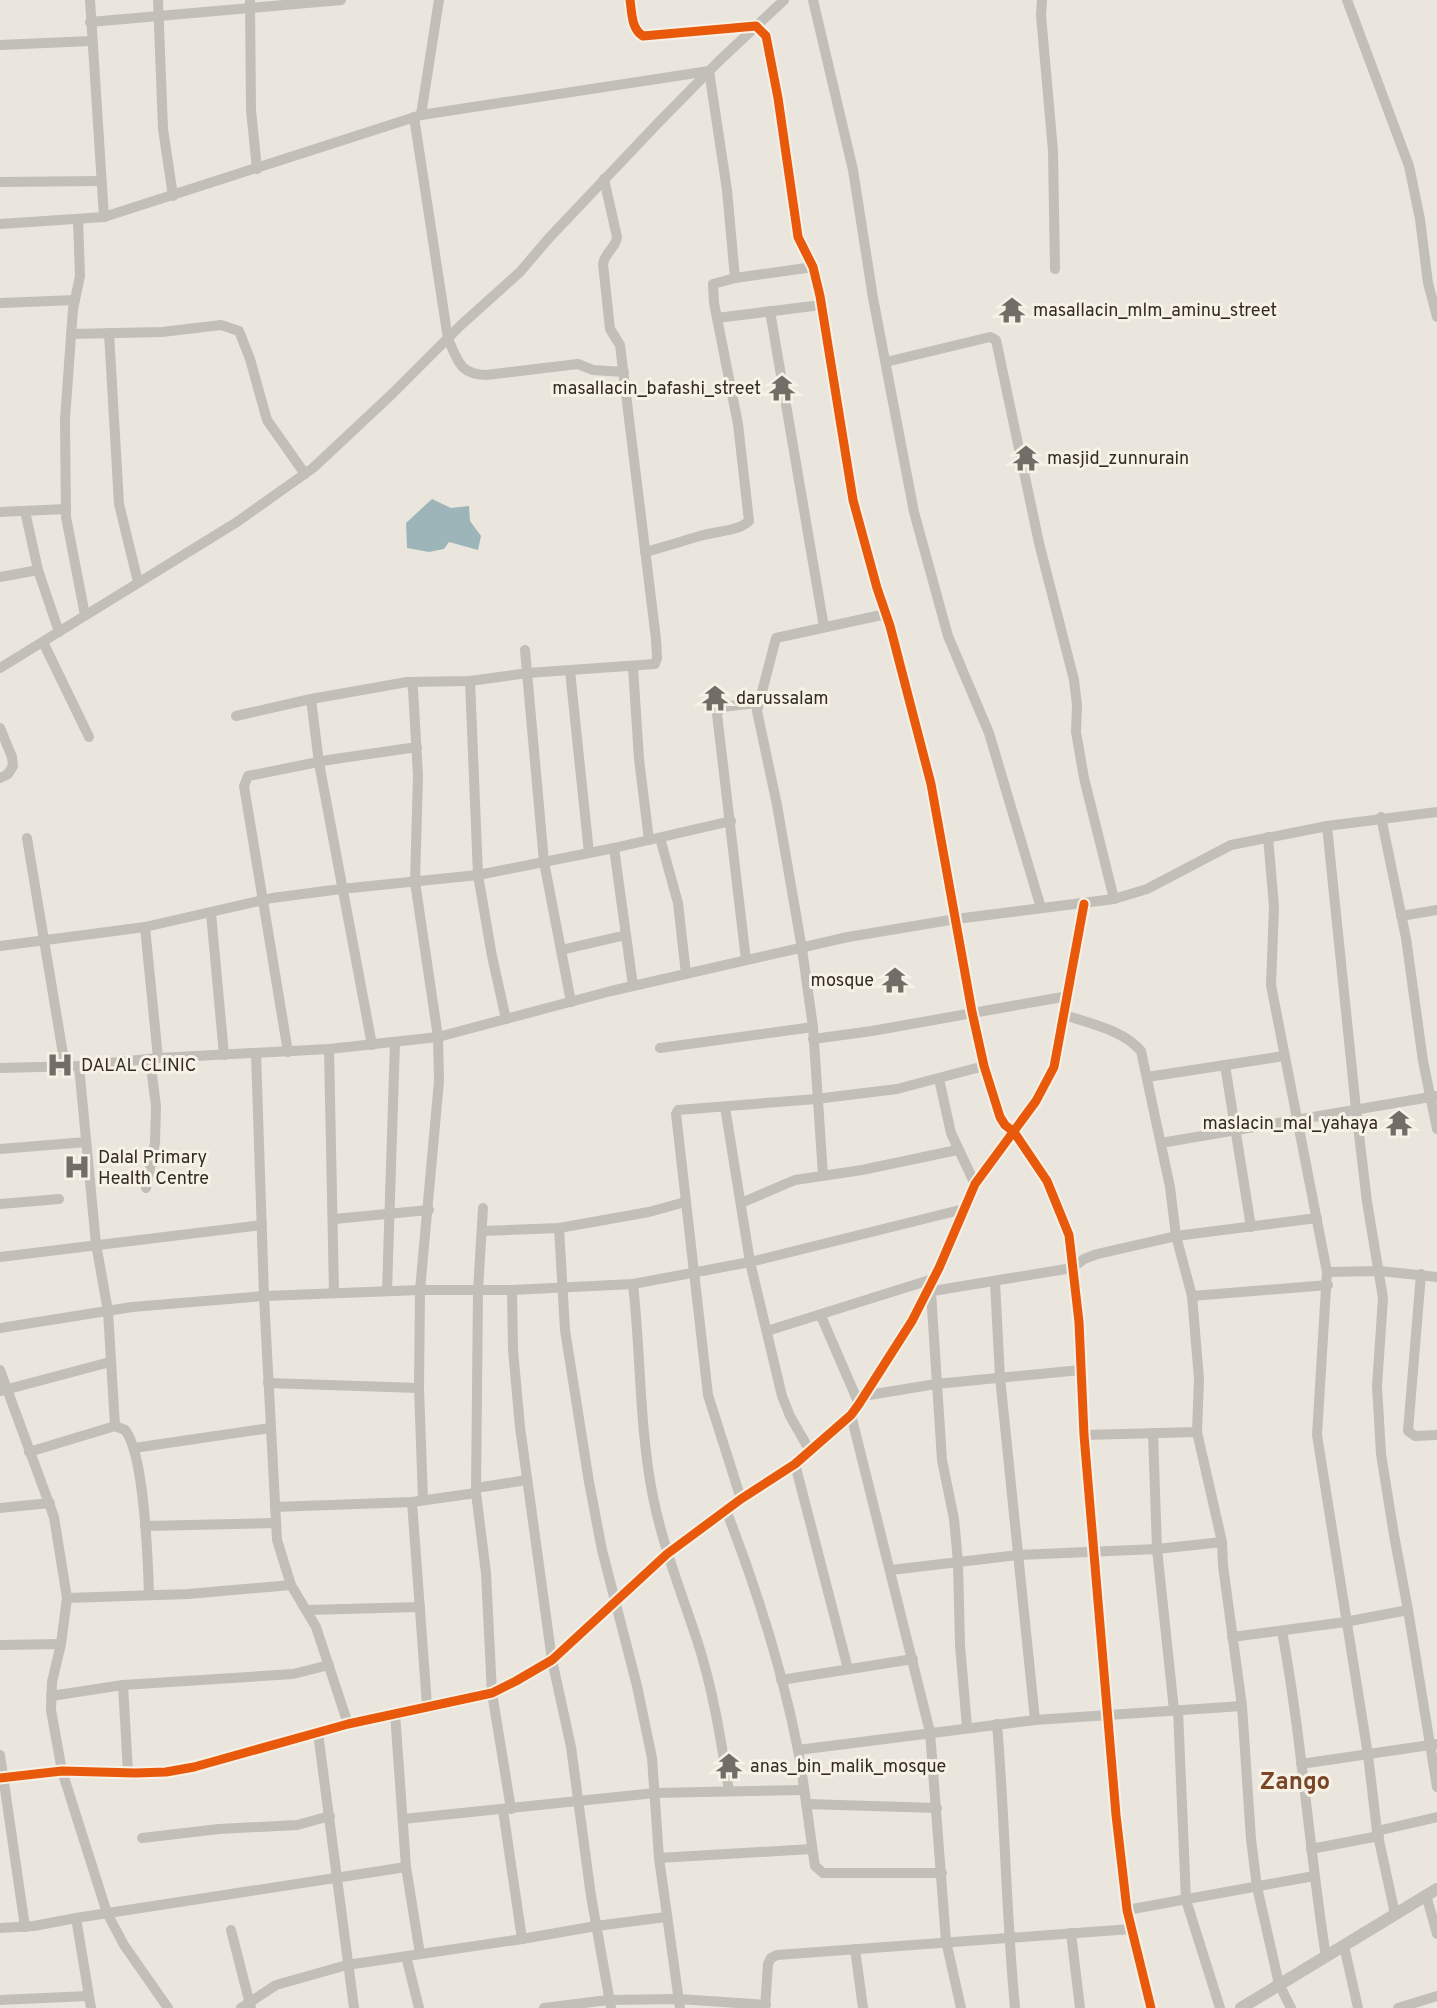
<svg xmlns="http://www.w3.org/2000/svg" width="1437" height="2008" font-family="Overpass,sans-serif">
  <rect width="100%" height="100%" fill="#eae6de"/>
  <polygon fill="#9db5b8" points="432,499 451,508 469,506 470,521 481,536 478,550 449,542 444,549 429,552 407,548 406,523"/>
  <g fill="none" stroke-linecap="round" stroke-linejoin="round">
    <g stroke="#c2beb8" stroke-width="10">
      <polyline points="90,0 104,217"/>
      <polyline points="158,0 163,129 173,196"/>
      <polyline points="250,0 251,110 257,169"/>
      <path d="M630,0C632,12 631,29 643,36L756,26L766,36L778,98L796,223L798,237L813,267L820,296L853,500L877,588L890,626L931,784L972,1012L984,1066L1000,1117L1005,1125L1014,1132L1047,1181L1069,1235L1079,1322L1084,1435L1116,1815L1127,1910L1151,2008"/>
      <polyline points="813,0 853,170 873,298 914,512 948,636 989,733 1041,908"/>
      <polyline points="1042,0 1041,15 1053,151 1055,269"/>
      <polyline points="1347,0 1409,166 1420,219 1428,283 1437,317"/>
      <polyline points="90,22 341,0"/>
      <polyline points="0,45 91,41"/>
      <polyline points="421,115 439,0"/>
      <path d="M414,117L448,339C458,360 459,374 486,375L578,364L593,370L624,372"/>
      <polyline points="0,182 101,181"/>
      <polyline points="78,219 80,276 73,309 65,419 66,517 85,615"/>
      <polyline points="0,224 104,217 421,115 709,71 727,190 735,278"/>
      <polyline points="0,303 75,300"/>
      <polyline points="770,311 824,627"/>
      <polyline points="717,318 821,305"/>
      <polyline points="109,333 119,504 138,582"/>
      <polyline points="71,334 162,332 221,325 239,331 250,359 267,420 305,474"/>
      <polyline points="886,362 990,337 996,340 1039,543 1074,680 1077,705 1076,732 1084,778 1114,899"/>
      <polyline points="25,511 38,570 59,632"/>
      <polyline points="0,512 66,509"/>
      <path d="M645,552C664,547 682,541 700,536C715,531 737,532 749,521L738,424L714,303L713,284L735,278L813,267"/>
      <polyline points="0,577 38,570"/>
      <polyline points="43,642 89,737"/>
      <polyline points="525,650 544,862 571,1002"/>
      <polyline points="633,667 639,759 649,840"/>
      <polyline points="0,668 237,522 313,468 392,394 461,325 520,272 549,238 658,123 719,61 784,0"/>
      <polyline points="570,671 589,853"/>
      <polyline points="470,681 478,875 492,956 506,1019"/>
      <polyline points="411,682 413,689 418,776 415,882 438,1037 439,1081 420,1290 419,1388 423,1500"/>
      <polyline points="311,699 319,763 372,1045"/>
      <path d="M236,716L311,699L407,682L470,681L528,673L655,664L657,658L656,639L620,345L610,329L603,264C605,252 616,248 617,237L604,179"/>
      <polyline points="0,728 12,757 13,766 8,774 0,778"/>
      <polyline points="1381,817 1406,938 1423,1061 1437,1129"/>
      <polyline points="1327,826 1356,1109 1367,1202 1383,1298 1377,1386 1381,1454 1394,1535 1408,1610"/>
      <polyline points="1268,837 1274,907 1271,985 1327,1272 1317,1435 1368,1755 1377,1831 1395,1914"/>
      <polyline points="27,838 65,1066"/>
      <polyline points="660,838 678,903 686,974"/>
      <polyline points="614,848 633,986"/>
      <polyline points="211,913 224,1055"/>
      <polyline points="1401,916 1437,910"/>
      <polyline points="145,927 158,1058"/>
      <polyline points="0,946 145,927 272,898 341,889 478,875 614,848 731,821"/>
      <polyline points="561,950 626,935"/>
      <polyline points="746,960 717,714 721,707 758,703"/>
      <path d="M1065,1015C1091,1024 1123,1030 1141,1051L1170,1187L1176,1236L1192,1296L1199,1379L1197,1432L1222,1542L1223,1566L1242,1706L1251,1839L1257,1887L1279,1984L1291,2008"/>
      <polyline points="813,1039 872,1031 1068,996"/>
      <polyline points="660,1048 813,1027"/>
      <polyline points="329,1049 334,1293"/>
      <polyline points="288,1052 244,786 248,776 328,760 417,747"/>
      <polyline points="256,1053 264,1296 277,1540 291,1585 316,1627 348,1724"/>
      <polyline points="1225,1065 1251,1227"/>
      <polyline points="79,1066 96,1244 108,1311 115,1426"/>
      <polyline points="0,1068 79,1066 158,1058 329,1049 438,1037 611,991 848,937 956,919 1114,899 1147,889 1231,845 1327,826 1437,812"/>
      <polyline points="1147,1077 1284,1056"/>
      <polyline points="939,1079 951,1133 975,1184"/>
      <polyline points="725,1107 750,1262 782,1396 790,1416 810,1451"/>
      <polyline points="1161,1143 1436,1096"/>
      <polyline points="0,1149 86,1142"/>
      <polyline points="823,1175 813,1027 802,949 777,805 757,711 776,638 886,614"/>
      <polyline points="146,1188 155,1143 156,1106 150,1059"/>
      <polyline points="741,1203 795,1180 862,1170 957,1150"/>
      <polyline points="0,1204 59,1199"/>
      <polyline points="483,1208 478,1290 476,1493 486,1573 492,1693 511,1809"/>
      <polyline points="334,1219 429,1210"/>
      <polyline points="559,1228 565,1330 589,1482 602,1550 637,1686 652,1758 659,1858 680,2008"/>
      <polyline points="482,1231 559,1228 649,1212 685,1202"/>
      <polyline points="0,1257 262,1225"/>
      <polyline points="1327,1272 1380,1271 1437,1277"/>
      <polyline points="1421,1274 1408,1431 1415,1436 1437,1435"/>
      <polyline points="995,1282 1000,1377 1035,1720"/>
      <path d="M633,1284C641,1354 639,1427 653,1497C663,1546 681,1592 697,1640C713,1689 721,1740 729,1791"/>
      <polyline points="512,1290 513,1350 520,1427 552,1660 571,1747 591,1896 611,2008"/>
      <polyline points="387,1291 395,1042"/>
      <polyline points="927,1292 1072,1268 1084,1259 1097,1254 1176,1236 1317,1218"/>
      <polyline points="931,1292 942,1460 954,1519 958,1562 960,1645 967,1727"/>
      <polyline points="1192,1296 1328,1285"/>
      <polyline points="821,1316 859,1404"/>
      <polyline points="0,1328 132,1307 264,1296 420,1290 512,1290 633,1284 750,1262 964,1209"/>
      <polyline points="767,1331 933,1279"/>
      <polyline points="0,1370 54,1517 67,1598 61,1644"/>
      <polyline points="268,1383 419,1388"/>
      <polyline points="1,1391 110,1362"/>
      <polyline points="863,1396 936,1384 1081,1370"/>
      <polyline points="851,1415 930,1732 946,1941 961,2008"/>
      <polyline points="1153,1433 1157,1549 1174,1710"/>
      <polyline points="1084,1435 1197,1432"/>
      <polyline points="134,1448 270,1428"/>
      <path d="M29,1452L115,1426L125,1430C144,1453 148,1561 149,1595"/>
      <polyline points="795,1464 848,1669"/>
      <polyline points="476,1488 527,1480"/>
      <polyline points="741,1499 708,1395 676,1114 678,1110 816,1099 897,1089 984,1066"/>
      <polyline points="412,1502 427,1705"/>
      <polyline points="275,1507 412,1502 476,1493"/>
      <polyline points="0,1508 50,1503"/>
      <path d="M726,1510C756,1587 782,1669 798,1750C805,1789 809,1828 815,1866L823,1873H942"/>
      <polyline points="145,1526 276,1523"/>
      <polyline points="891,1570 1018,1555 1157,1549 1222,1542"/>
      <polyline points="67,1598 188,1594 291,1585"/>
      <polyline points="307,1610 420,1607"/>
      <path d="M1282,1631C1302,1739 1309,1849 1326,1957"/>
      <polyline points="1232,1637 1345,1622 1408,1610 1437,1787"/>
      <polyline points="0,1645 61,1644 52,1682 51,1710 62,1771 107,1913 124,1945 168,2008"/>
      <polyline points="781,1680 913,1659"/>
      <polyline points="123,1685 128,1772"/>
      <polyline points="51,1696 123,1685 293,1674 329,1665"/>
      <polyline points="1178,1710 1186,1900 1220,2008"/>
      <polyline points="395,1713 406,1867 420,1954"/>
      <path d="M997,1724C1005,1819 1006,1913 1015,2008"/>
      <polyline points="318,1733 354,2008"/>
      <polyline points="798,1750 1035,1720 1242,1706"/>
      <polyline points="0,1755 25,1927"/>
      <polyline points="1301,1764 1437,1744"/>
      <polyline points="0,1778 62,1771 135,1773 166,1772 194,1767 348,1724 492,1693 516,1681 552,1660 667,1554 741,1499 795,1464 851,1415 859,1404 912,1321 939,1268 975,1184 1036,1101 1054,1067 1084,904"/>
      <polyline points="806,1804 937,1808"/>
      <polyline points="503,1810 522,1939"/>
      <polyline points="403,1819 655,1793 804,1790"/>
      <polyline points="1377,1831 1437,1817"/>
      <polyline points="142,1838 219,1829 297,1825 330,1816"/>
      <polyline points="1311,1849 1379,1836"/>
      <polyline points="659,1858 812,1849"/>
      <polyline points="1426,1895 1437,1934"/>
      <polyline points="1127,1910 1314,1876"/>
      <polyline points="76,1918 91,2008"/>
      <polyline points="0,1928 34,1926 76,1918 406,1867"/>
      <polyline points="231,1930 251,2008"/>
      <polyline points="1071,1933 1080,2008"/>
      <polyline points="1344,1946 1358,2008"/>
      <polyline points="855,1949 863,2008"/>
      <polyline points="406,1956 419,2008"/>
      <polyline points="0,2000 88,1996"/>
      <polyline points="241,2008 276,1985 347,1965 522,1939 596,1926 666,1917"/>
      <polyline points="544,2008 608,2000 679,1999 766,2005"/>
      <polyline points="765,2008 768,1964 771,1958 777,1955 1131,1929"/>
      <polyline points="1398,2008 1437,1996"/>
    </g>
    <polyline stroke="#c2beb8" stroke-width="12" points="1241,2008 1437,1889"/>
    <g stroke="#f7f1e6" stroke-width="13">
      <g id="cycleway">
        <path d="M630,0C632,12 631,29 643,36L756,26L766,36L778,98L796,223L798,237L813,267L820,296L853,500L877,588L890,626L931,784L972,1012L984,1066L1000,1117L1005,1125L1014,1132L1047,1181L1069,1235L1079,1322L1084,1435L1116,1815L1127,1910L1151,2008"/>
        <polyline points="0,1778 62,1771 135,1773 166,1772 194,1767 348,1724 492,1693 516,1681 552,1660 667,1554 741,1499 795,1464 851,1415 859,1404 912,1321 939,1268 975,1184 1036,1101 1054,1067 1084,904"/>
      </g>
    </g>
    <use href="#cycleway" stroke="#e8590c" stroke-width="9"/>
  </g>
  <defs>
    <g id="temple-bare" transform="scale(2.1)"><path d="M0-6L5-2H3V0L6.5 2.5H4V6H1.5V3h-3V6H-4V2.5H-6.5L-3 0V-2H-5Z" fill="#726d67" stroke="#f7f1e6" stroke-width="2.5" paint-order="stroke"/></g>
    <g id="hospital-bare" transform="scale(2.1)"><path d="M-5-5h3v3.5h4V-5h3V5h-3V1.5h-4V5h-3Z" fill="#726d67" stroke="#f7f1e6" stroke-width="2.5" paint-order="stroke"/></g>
  </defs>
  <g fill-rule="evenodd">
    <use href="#temple-bare" x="1012" y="310"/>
    <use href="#temple-bare" x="782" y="388"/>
    <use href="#temple-bare" x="1026" y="458"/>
    <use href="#temple-bare" x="715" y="698"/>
    <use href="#temple-bare" x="895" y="980"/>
    <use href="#hospital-bare" x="60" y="1065"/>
    <use href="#temple-bare" x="1399" y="1123"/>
    <use href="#hospital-bare" x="77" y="1167"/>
    <use href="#temple-bare" x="729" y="1766"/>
  </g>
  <g text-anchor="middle" stroke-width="6" stroke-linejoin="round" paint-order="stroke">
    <g font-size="18" fill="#322c27" stroke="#f7f1e6" text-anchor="start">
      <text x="1033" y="316">masallacin_mlm_aminu_street</text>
      <text x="761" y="394" text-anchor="end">masallacin_bafashi_street</text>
      <text x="1047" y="464">masjid_zunnurain</text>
      <text x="736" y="704">darussalam</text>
      <text x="874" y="986" text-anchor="end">mosque</text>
      <text x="81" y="1071">DALAL CLINIC</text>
      <text x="1378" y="1129" text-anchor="end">maslacin_mal_yahaya</text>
      <text x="98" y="1163">Dalal Primary<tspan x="98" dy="21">Health Centre</tspan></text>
      <text x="750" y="1772">anas_bin_malik_mosque</text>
    </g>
    <g font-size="24" font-weight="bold" fill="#794728" stroke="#f7f1e6">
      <text x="1295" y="1789">Zango</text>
    </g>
  </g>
</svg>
